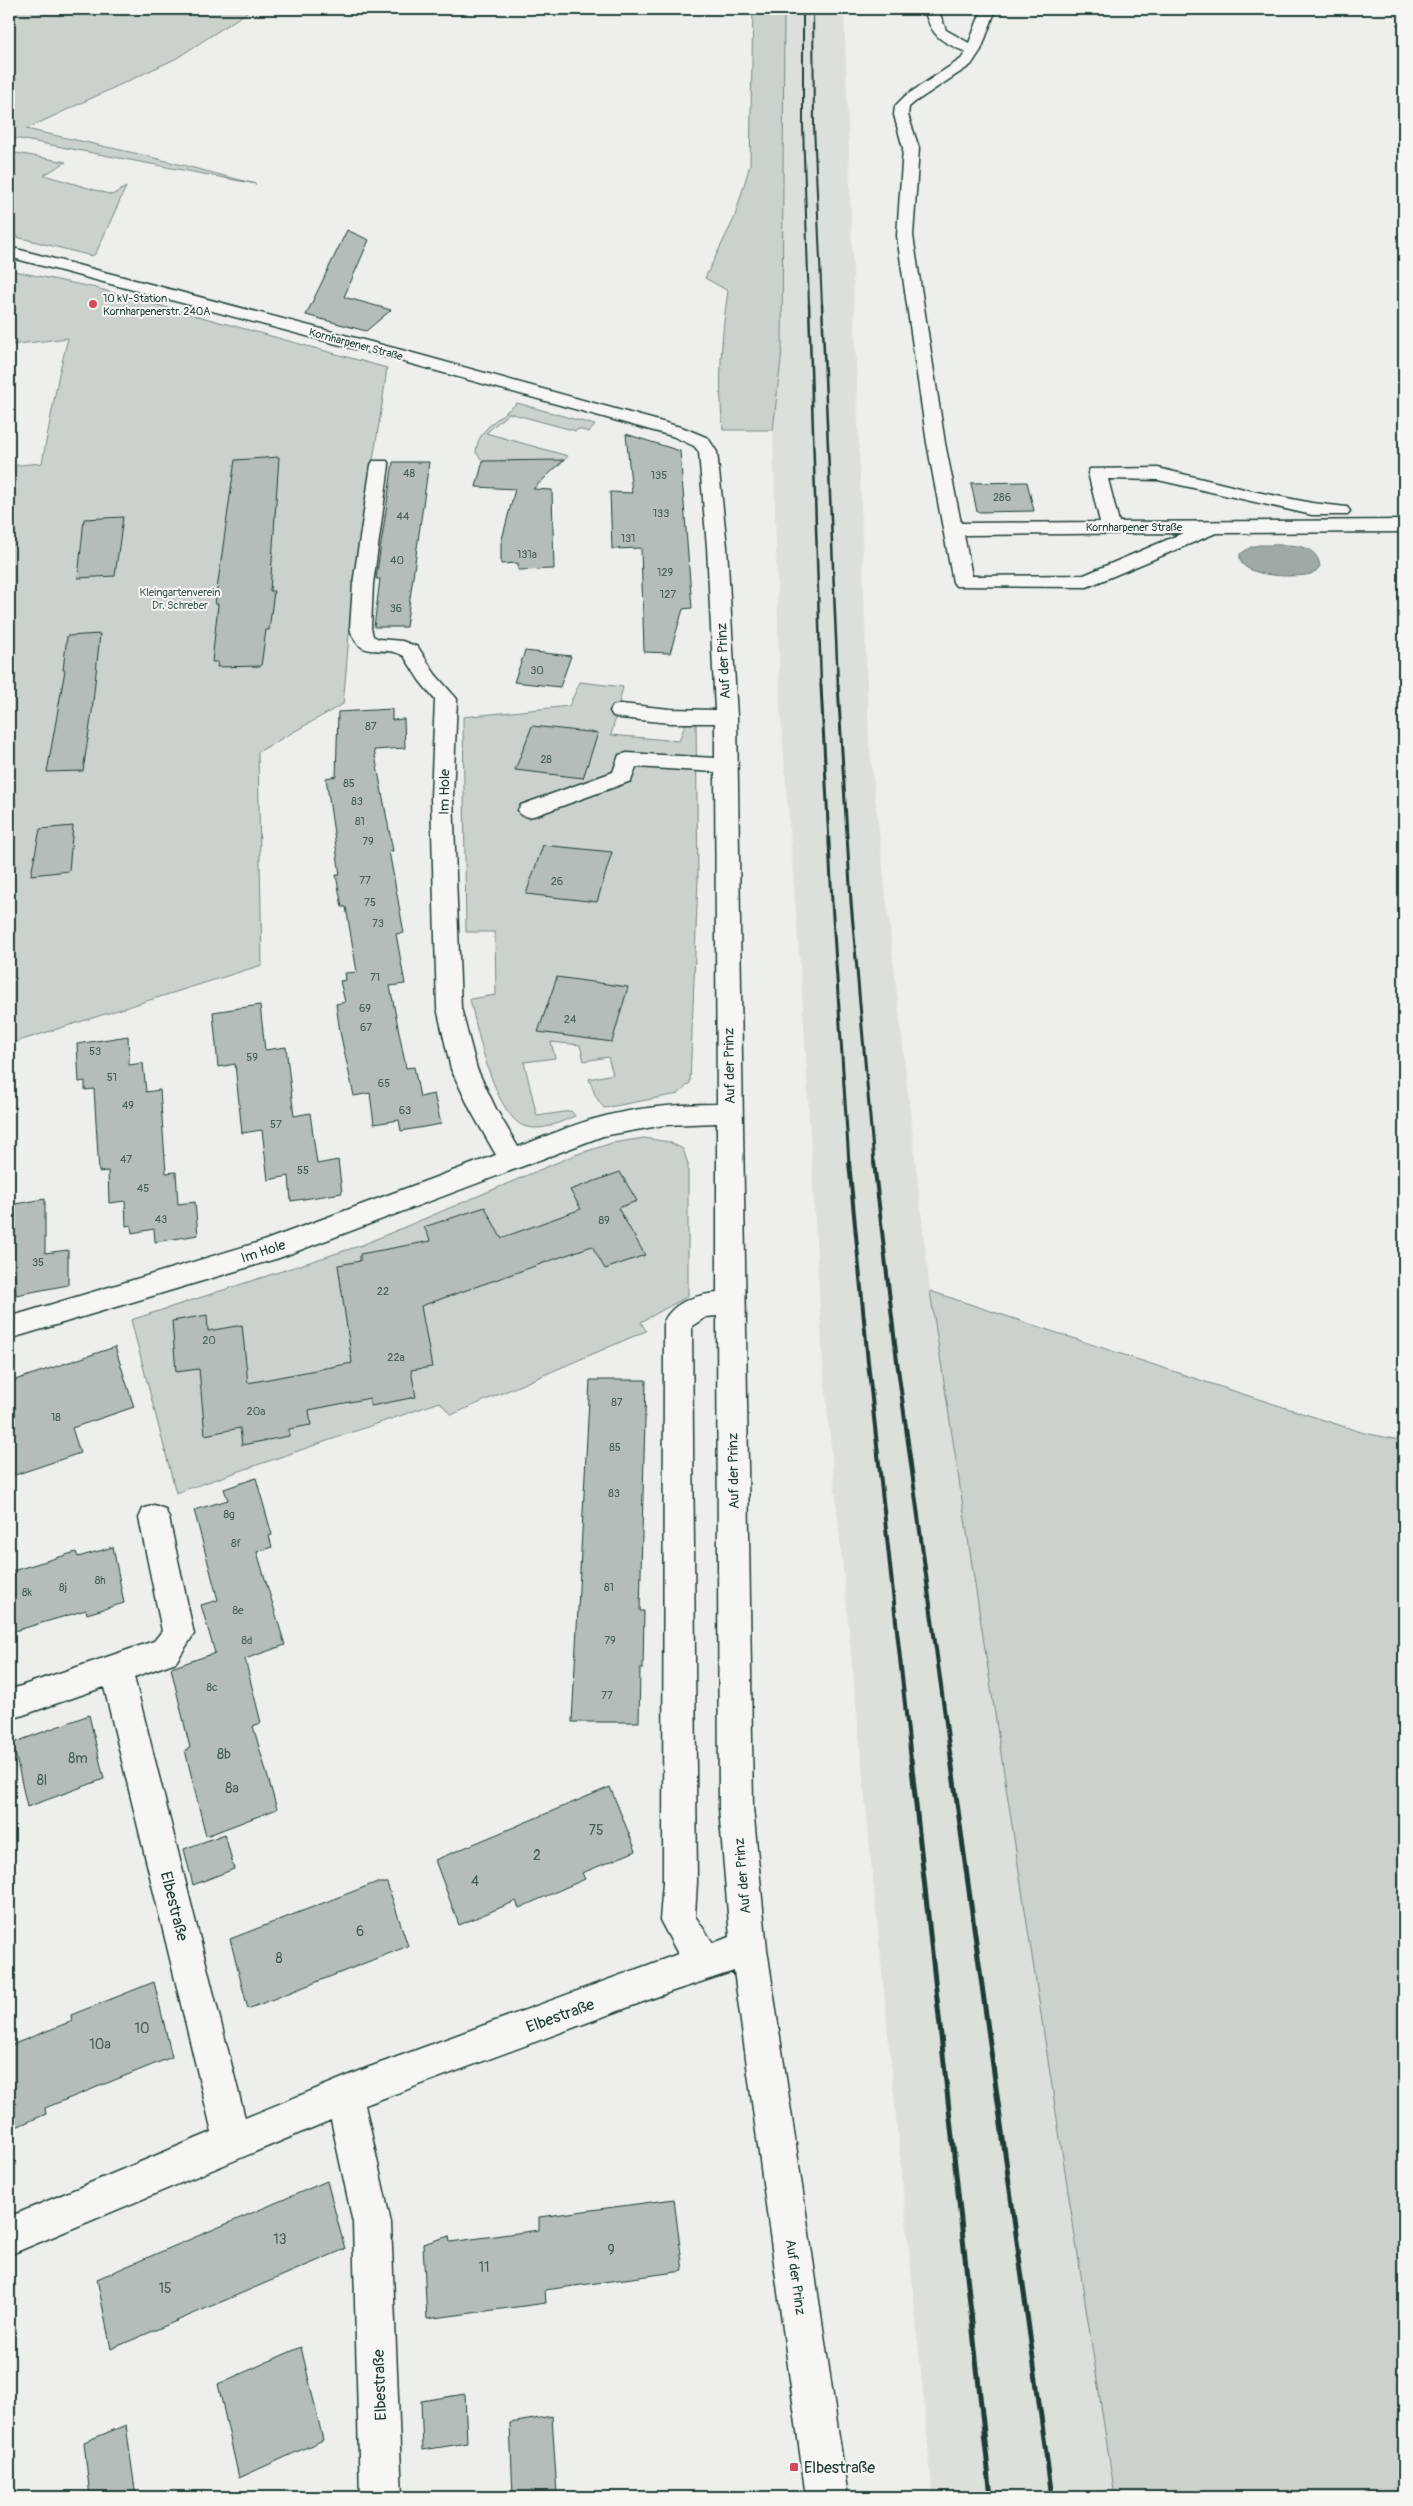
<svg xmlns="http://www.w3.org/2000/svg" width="1413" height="2506" font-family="Pangolin,sans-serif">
  <rect width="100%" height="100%" fill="#edefea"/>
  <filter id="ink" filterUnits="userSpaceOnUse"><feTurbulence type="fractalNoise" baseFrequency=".02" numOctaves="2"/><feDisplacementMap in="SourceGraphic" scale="10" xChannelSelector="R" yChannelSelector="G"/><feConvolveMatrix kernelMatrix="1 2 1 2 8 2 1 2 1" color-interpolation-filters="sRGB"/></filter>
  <g filter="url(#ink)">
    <polygon fill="#dce0db" points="782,9 844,9 869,741 930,1291 1115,2497 933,2497 823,1365 802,991 780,705 773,430"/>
    <g fill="#cbd2cc" stroke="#758880">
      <polygon points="9,9 252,9 177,58 26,129 143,155 256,184 9,137"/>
      <path d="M753,9H784L782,350L773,430H723C718,384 721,337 728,291L705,278L734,219L750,165Z"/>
      <polygon points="11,152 66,162 44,175 112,195 126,187 96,253 92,256 9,235 9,156"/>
      <path d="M9,270L96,288L387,368C379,432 366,495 357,560C350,607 348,656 343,704L258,752L262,965L9,1044V466L42,463L59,374L68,338L9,345Z"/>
      <path d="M517,403L595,425L589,432L578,429L576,431L509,413L486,433L568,456L559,466L491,465L484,462L476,453C477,429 500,418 517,403Z"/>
      <path d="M580,682L623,687L611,735L679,741L686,722L696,723L698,878L690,1083L678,1094L604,1108L596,1097L589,1079L613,1074L608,1057L584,1061L580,1045L551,1042L555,1058L524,1062L537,1116L571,1111L575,1116C560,1122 544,1131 527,1127C495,1120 477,1028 470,999L496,995L495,932H466L463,717L569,706Z"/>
      <polygon points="644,1138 669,1142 683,1149 688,1164 688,1296 641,1322 646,1331 451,1415 440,1402 176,1493 131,1320 362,1245 575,1155 612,1143"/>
      <polygon points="930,1291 1221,1387 1364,1433 1404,1441 1404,2497 1115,2497"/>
    </g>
    <path fill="#9faaa4" stroke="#6c7e77" d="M1259,545C1280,546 1316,539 1320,566C1318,570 1315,572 1311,574C1296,578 1235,578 1240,554L1251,547Z"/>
    <g fill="#b4bdb8" stroke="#1f3d34">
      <polygon points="347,230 369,240 344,297 391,310 366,331 306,315"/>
      <polygon points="626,434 680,451 692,608 683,609 670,653 644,652 641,548 612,549 610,492 632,493"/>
      <polygon points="279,457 270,591 274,591 269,630 266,630 261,666 217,667 218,662 212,662 218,604 215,604 235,460"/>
      <polygon points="564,460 533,489 552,490 554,569 518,570 518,563 501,564 501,543 515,489 476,487 483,461"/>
      <polygon points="393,462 429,462 406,627 374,627 380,579 376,579"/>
      <polygon points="1027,482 1034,511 977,512 971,483"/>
      <polygon points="123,517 115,576 78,578 84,519"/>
      <polygon points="100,634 92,712 83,771 47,772 65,670 63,670 67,636"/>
      <polygon points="525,651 571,656 560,687 514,682"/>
      <polygon points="392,709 392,720 404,719 405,748 374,750 393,851 389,851 404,933 396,934 405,984 390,986 406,1068 414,1067 420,1097 434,1094 441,1124 401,1131 399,1120 374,1124 370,1093 354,1096 340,1032 336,1004 345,1002 340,981 346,980 345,973 357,972 346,907 342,907 336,875 340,875 326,778 336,776 338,712"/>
      <polygon points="532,726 598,733 583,778 515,770"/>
      <polygon points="73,826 69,871 31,875 40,829"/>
      <polygon points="543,845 612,852 597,902 526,894"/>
      <polygon points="557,977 628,987 612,1042 538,1032"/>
      <polygon points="260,1005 265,1050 286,1047 294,1116 310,1113 317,1164 338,1160 342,1193 291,1201 289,1176 268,1180 262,1130 242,1133 235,1064 218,1067 213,1012"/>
      <polygon points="128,1036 129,1065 143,1063 146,1092 160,1090 166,1173 176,1172 178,1204 195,1202 198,1235 155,1242 154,1229 132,1233 131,1225 126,1226 125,1201 109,1203 108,1171 99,1172 94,1089 85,1090 85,1081 79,1082 77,1044"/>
      <polygon points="620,1172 637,1201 618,1208 645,1255 605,1269 592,1246 421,1306 432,1367 411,1370 416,1397 371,1406 370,1398 309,1410 311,1425 289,1429 289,1436 242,1445 240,1428 205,1435 199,1369 176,1372 172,1321 207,1315 208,1331 242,1325 248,1383 352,1363 338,1265 360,1261 360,1254 431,1241 424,1227 485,1207 501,1238 581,1209 570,1190"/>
      <polygon points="45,1199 45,1253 68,1250 68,1285 16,1295 15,1269 9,1270 9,1205"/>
      <polygon points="115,1347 134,1407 72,1428 80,1453 9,1477 9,1382"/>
      <polygon points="590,1380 646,1380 640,1611 644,1611 643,1669 640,1669 639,1722 572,1722"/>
      <polygon points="256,1478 272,1535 269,1536 272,1547 257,1552 285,1645 245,1659 261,1723 253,1726 277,1809 206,1836 185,1750 190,1748 171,1668 215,1653 201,1605 218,1600 194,1510 228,1500 224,1489"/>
      <polygon points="113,1547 124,1603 87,1614 86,1610 11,1632 9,1572 76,1552 78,1557"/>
      <polygon points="89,1715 104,1779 27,1807 13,1743"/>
      <polygon points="610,1787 636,1851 582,1873 585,1879 519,1908 516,1901 459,1925 435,1860"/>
      <polygon points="225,1834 234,1869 193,1885 184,1849"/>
      <polygon points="375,1883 387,1883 408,1946 248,2009 230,1939"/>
      <polygon points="154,1982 172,2057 45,2108 46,2114 9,2130 9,2046 72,2021 71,2015"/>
      <polygon points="327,2181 345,2249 111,2349 97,2279"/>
      <polygon points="674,2199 683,2271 545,2290 546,2303 427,2319 423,2244 449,2236 450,2242 539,2230 539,2217"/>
      <polygon points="301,2347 323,2440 239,2478 218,2384"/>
      <polygon points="465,2394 467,2443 423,2450 421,2401"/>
      <polygon points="552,2416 557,2494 513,2497 510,2423"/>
      <polygon points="126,2425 136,2497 90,2497 84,2442"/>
    </g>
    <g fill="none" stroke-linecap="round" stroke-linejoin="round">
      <g stroke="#1f3d34" stroke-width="3">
        <g id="minor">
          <path d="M924,9H938L946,30L969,43L982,9H996L981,50L971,65L915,102L909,107L908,115L919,148L913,236L945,443L961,523L1100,522L1088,473L1090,469L1158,468L1252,491L1312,503L1347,507L1350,511L1347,515H1312L1158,480L1108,479L1119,522L1404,520V532L1216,533L1087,587L956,586L953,582L927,443L897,236L903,148L894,115L895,106L905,96L961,59L966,52C940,41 932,37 924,9ZM1183,533L1084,575L972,576L964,535Z"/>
          <path d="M9,247L409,352L684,428L708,438L717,452L727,547L737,717L753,1808L767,1949L848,2497H806L734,1971L667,1993L365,2105L391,2223L402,2497H360L353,2223L331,2120L9,2255V2217L212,2132L104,1687L9,1720V1690L154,1641L162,1631L139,1518L143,1509L154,1505L165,1509L169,1518L194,1634L176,1662L134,1677L245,2118L367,2068L678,1954L660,1920L663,1882L664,1321C674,1301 697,1295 717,1293V1123L664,1125L603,1136L279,1258L9,1339V1317L263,1241L496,1155L471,1111L451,1069L437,1008L431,797L435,700L419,680L404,656C383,643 359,663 350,628L353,584L371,465L373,461H387L389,465L373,584L371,628L373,636L379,639L402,641L418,647L435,674L457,699L453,797L461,1008L477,1069L496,1109L518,1147C545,1137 571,1125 598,1118C636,1107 677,1104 717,1104L715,772L636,767L631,781L537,815L529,817L521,815L518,810L521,805L613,772L619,755L627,753L715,758V723H670L621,718L613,716L610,711L613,706L621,704L670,709L715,710L707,547L699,452L694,446L672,436L397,360L9,257ZM717,1316L719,1808L730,1937L713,1943L695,1916L697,1882L692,1326L706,1317Z"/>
        </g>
      </g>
      <use href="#minor" fill="#f6f6f2" fill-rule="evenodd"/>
      <g stroke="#1f3d34" stroke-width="2">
        <polyline points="803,9 803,126 809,305"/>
        <polyline points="813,9 814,126 822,305"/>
      </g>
      <g stroke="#1f3d34" stroke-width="2.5">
        <polyline points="809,304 821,686"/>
        <polyline points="822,304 838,686"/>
      </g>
      <g stroke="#1f3d34" stroke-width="3">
        <polyline points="821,685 832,902 849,1163"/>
        <polyline points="838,685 851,902 874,1163"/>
      </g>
      <g stroke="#1f3d34" stroke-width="4">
        <polyline points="849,1162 868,1362 911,1760"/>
        <polyline points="874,1162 897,1361 951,1760"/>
      </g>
      <g stroke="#1f3d34" stroke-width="5">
        <polyline points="911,1759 991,2497"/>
        <polyline points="951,1759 1052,2497"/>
      </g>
    </g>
  </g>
  <g fill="#d1495b" stroke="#f6f6f2" stroke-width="2">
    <circle cx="93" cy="304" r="5"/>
    <rect x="789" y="2462" width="10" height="10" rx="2.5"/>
  </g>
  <g text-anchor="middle" stroke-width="4" stroke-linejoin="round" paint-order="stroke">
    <g font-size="11" fill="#1f3d34" stroke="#f6f6f2" text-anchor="start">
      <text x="103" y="302">10 kV-Station<tspan x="103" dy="13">Kornharpenerstr. 240A</tspan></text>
    </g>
    <g font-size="11" fill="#1f3d34" stroke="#f6f6f2">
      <text transform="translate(356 344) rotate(15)" y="4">Kornharpener Straße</text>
      <text x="1134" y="531">Kornharpener Straße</text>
    </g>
    <g font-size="11" fill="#445d55">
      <text x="409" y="477">48</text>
      <text x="659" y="479">135</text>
      <text x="1002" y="501">286</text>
      <text x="661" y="517">133</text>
      <text x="403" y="520">44</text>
      <text x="628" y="542">131</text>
      <text x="527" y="558">131a</text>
      <text x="397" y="564">40</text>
      <text x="665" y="576">129</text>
      <text x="668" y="598">127</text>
      <text x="396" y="612">36</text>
      <text x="537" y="674">30</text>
      <text x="371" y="730">87</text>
      <text x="546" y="763">28</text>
      <text x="349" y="787">85</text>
      <text x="357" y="805">83</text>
      <text x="360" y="825">81</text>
      <text x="368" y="845">79</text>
      <text x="365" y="884">77</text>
      <text x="557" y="885">26</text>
      <text x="370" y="906">75</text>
      <text x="378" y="927">73</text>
      <text x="375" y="981">71</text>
      <text x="365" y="1012">69</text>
      <text x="570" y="1023">24</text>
      <text x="366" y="1031">67</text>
      <text x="95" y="1055">53</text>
      <text x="252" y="1061">59</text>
      <text x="112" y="1081">51</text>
      <text x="384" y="1087">65</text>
      <text x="128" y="1109">49</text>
      <text x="405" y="1114">63</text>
      <text x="276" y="1128">57</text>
      <text x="126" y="1163">47</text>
      <text x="303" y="1174">55</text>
      <text x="143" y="1192">45</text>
      <text x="161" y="1223">43</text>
      <text x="604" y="1224">89</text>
      <text x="38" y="1266">35</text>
      <text x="383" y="1295">22</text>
      <text x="209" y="1344">20</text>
      <text x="396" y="1361">22a</text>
      <text x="617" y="1406">87</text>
      <text x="256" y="1415">20a</text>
      <text x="56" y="1421">18</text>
      <text x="615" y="1451">85</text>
      <text x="614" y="1497">83</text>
      <text x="229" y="1518">8g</text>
      <text x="236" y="1547">8f</text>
      <text x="100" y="1584">8h</text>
      <text x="63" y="1591">8j</text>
      <text x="609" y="1591">81</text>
      <text x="27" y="1596">8k</text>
      <text x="238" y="1614">8e</text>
      <text x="247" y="1644">8d</text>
      <text x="610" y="1644">79</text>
      <text x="212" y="1691">8c</text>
      <text x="607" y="1699">77</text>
    </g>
    <g font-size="11" fill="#415b52" stroke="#f6f6f2">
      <text x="180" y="596">Kleingartenverein<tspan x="180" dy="13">Dr. Schreber</tspan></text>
    </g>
    <g font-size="14" fill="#1f3d34" stroke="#f6f6f2">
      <text transform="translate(723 661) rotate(-93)" y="5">Auf der Prinz</text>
      <text transform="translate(444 792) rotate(-89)" y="5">Im Hole</text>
      <text transform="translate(729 1066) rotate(-91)" y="5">Auf der Prinz</text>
      <text transform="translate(263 1251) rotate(-18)" y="5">Im Hole</text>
      <text transform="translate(733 1471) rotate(-91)" y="5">Auf der Prinz</text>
      <text transform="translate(742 1876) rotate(-95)" y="5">Auf der Prinz</text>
      <text transform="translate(796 2277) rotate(82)" y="5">Auf der Prinz</text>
    </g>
    <g font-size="14" fill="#445d55">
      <text x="224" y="1759">8b</text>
      <text x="78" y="1763">8m</text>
      <text x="42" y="1785">8l</text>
      <text x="232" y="1793">8a</text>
      <text x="596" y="1835">75</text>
      <text x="537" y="1860">2</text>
      <text x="475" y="1886">4</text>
      <text x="360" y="1936">6</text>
      <text x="279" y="1963">8</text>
      <text x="142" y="2033">10</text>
      <text x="100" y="2049">10a</text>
      <text x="280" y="2244">13</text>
      <text x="611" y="2255">9</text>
      <text x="484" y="2272">11</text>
      <text x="165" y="2293">15</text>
    </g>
    <g font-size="16" fill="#1f3d34" stroke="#f6f6f2">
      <text transform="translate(175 1906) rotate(76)" y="6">Elbestraße</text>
      <text transform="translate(560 2015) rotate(-20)" y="6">Elbestraße</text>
      <text transform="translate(379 2385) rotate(-92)" y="6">Elbestraße</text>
    </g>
    <g font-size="16" fill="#1f3d34" stroke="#f6f6f2" text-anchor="start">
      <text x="804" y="2473">Elbestraße</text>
    </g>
  </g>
  <rect width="1413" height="2506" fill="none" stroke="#f6f6f2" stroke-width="30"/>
  <rect x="15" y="15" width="1383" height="2476" fill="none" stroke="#1f3d34" stroke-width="2" filter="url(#ink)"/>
</svg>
